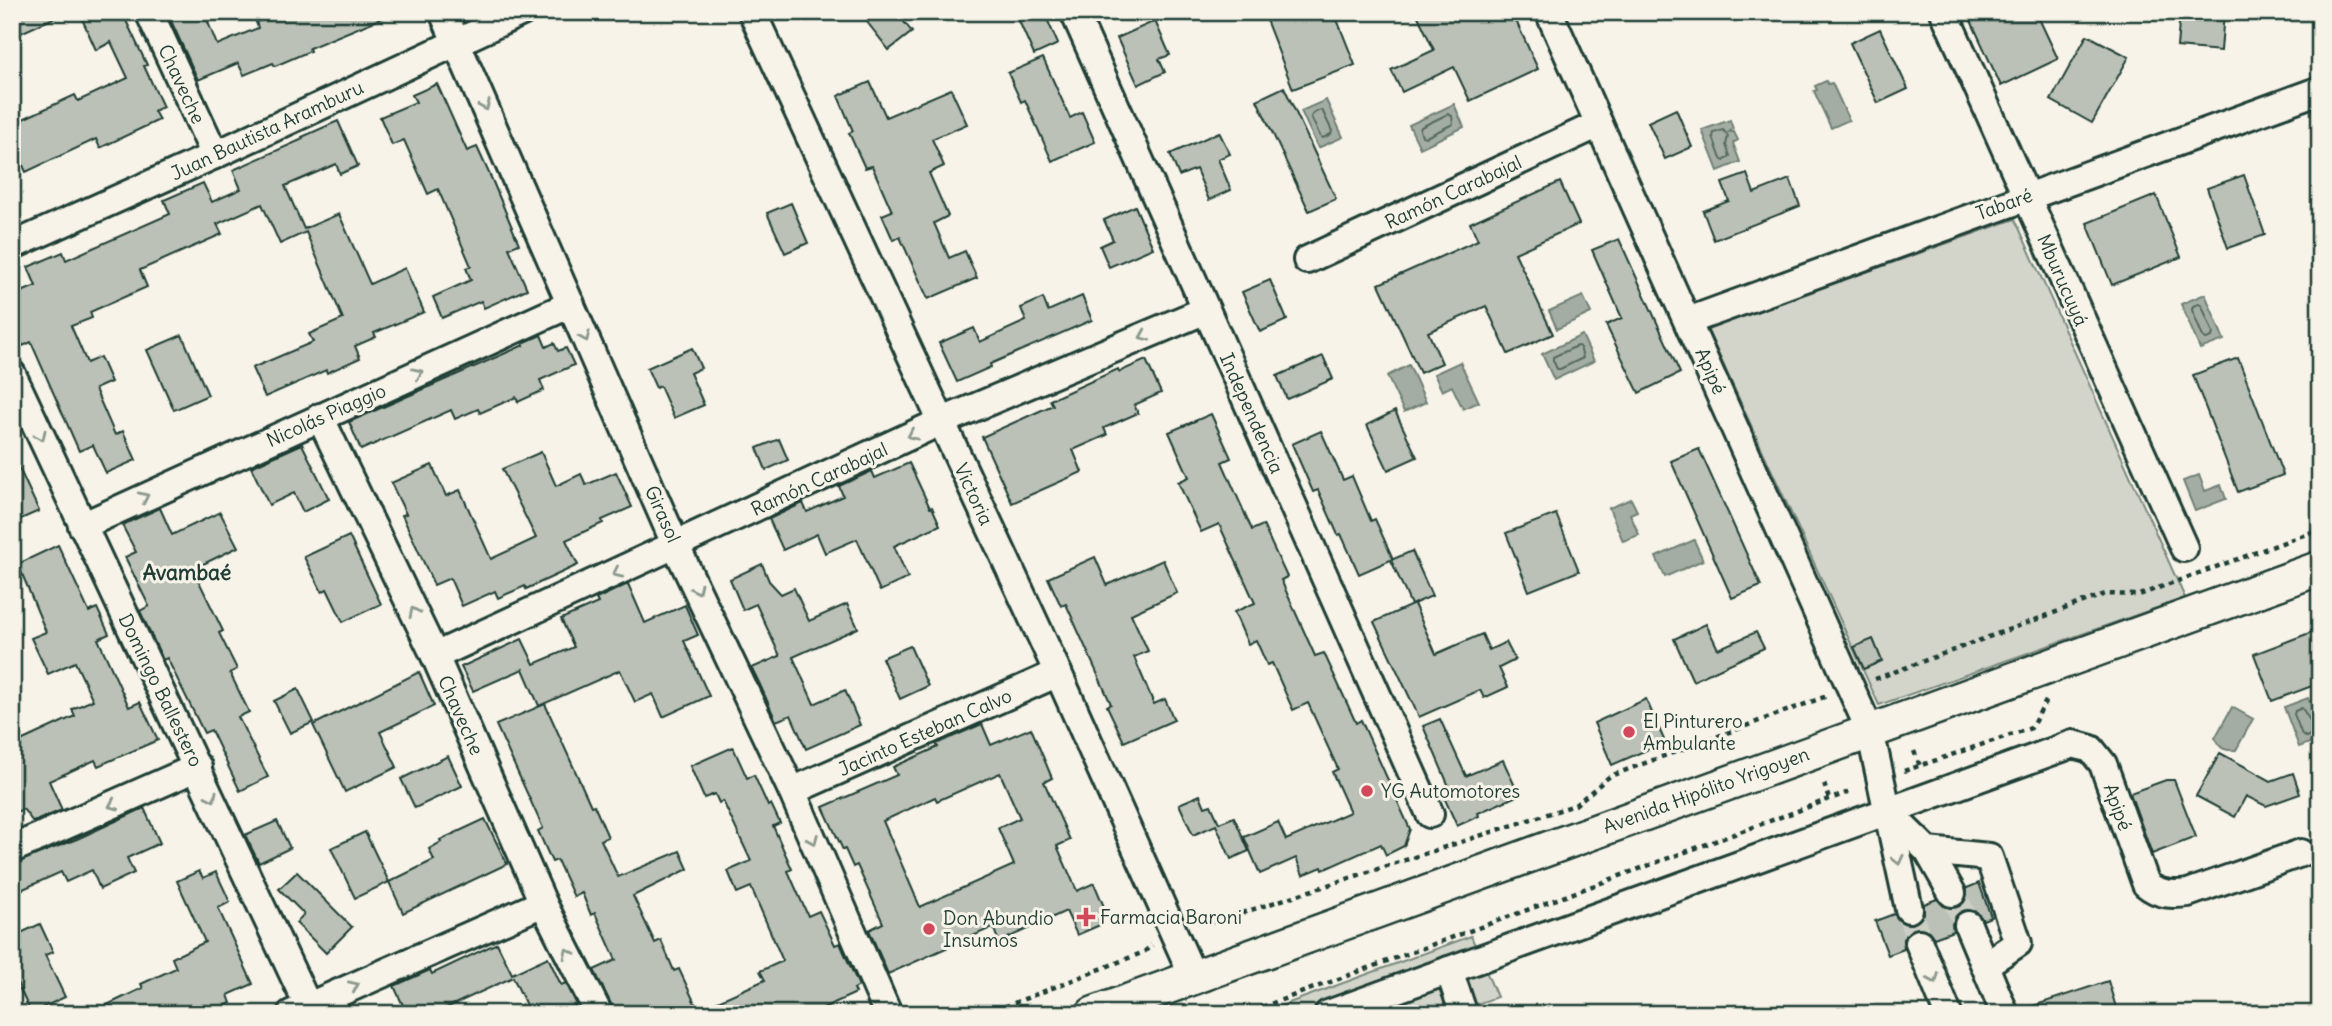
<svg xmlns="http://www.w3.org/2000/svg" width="2332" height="1026" font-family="Delius,sans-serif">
  <rect width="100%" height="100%" fill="#f7f3e8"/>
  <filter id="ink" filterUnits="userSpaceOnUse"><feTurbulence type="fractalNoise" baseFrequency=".0143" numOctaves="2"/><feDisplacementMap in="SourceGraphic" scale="14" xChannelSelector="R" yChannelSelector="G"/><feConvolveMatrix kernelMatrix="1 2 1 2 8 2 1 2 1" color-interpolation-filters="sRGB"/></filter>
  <g filter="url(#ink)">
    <g fill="#d3d5ca" stroke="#79897f" stroke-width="2">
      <polygon points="2015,219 2185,598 1879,705 1707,329"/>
      <polygon points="1471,936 1497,997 1448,1014 1259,1014"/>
    </g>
    <g fill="#a4ada3" stroke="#6f8077" stroke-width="2">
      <polygon points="1826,81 1828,84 1832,83 1849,120 1831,128 1814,91 1817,90 1815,86"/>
      <polygon points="1326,100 1343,137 1318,148 1301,111"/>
      <polygon points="1454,104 1464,127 1420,148 1409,125"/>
      <polygon points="1730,120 1733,129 1729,132 1734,132 1738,140 1733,143 1740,162 1718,171 1702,130"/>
      <polygon points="2205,294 2224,340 2200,349 2181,304"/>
      <polygon points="1583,296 1591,313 1557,329 1549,311"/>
      <polygon points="1582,335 1594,361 1554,380 1542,354"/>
      <polygon points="1460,362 1479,402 1463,409 1452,386 1442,391 1434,374"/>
      <polygon points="1409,365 1426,402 1404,412 1387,376"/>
      <polygon points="2199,475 2205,491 2221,485 2226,499 2195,511 2183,481"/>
      <polygon points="1631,499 1637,511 1630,514 1639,535 1623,541 1609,508"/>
      <polygon points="1694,540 1703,560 1665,577 1656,557"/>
      <polygon points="2308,698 2320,729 2320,739 2299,747 2284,707"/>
      <path d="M2232,707L2253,719L2236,750C2225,751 2220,749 2215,738Z"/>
    </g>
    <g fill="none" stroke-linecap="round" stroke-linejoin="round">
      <g stroke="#546a60" stroke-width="2">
        <polygon points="1320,110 1323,112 1332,131 1331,134 1323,138 1320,136 1311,117 1313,114"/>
        <polygon points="1448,114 1452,116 1453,124 1426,137 1422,136 1420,130 1421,127"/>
        <polygon points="1723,130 1728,136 1726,145 1730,156 1724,161 1721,159 1713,137 1714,133"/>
        <polygon points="2199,304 2202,306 2213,333 2212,337 2206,339 2203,337 2192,310 2193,306"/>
        <polygon points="1577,346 1580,347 1583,358 1560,369 1557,369 1553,360 1553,357"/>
        <polygon points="2302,708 2316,730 2314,733 2306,737 2302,735 2294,714 2295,711"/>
      </g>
    </g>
    <g fill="#bbc1b6" stroke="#1f3d34" stroke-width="2" fill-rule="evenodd">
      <polygon points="12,12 67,12 12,37"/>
      <polygon points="79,12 122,12 147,65 144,66 163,107 154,111 159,120 100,148 96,139 26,172 18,154 12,157 12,124 75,95 78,101 128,78 111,42 96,50"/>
      <polygon points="167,12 204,12 217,45 258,28 256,22 278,12 394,13 309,48 310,51 275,66 273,63 244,75 238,63 198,80"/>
      <polygon points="880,12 896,12 912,32 889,50 867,22"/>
      <polygon points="1015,12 1044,12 1058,44 1034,55"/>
      <polygon points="1263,12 1334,12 1355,65 1293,89"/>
      <polygon points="1416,12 1512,12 1538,69 1470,101 1454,67 1402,92 1391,70 1434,50"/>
      <polygon points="1967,12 2036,12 2058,59 2001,86"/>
      <polygon points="2180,12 2224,12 2221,51 2177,47"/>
      <polygon points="1155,21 1170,55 1159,59 1165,72 1138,85 1117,38"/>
      <polygon points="1880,29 1908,89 1878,103 1850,43"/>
      <polygon points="2087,35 2129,57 2092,123 2051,100"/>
      <polygon points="1043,58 1070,118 1082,112 1095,142 1052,161 1025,100 1021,102 1008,73"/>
      <polygon points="870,82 886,117 951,89 967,124 932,139 944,166 929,173 948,216 934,223 949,258 965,251 977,278 928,299 900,237 893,240 882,215 892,211 872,166 865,168 849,133 853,131 838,96"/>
      <polygon points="437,84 467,151 477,147 493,182 519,244 509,248 527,289 484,308 481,301 442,318 433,297 471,280 466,268 471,266 438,189 428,194 404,140 392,145 380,117 416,102 412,95"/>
      <polygon points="1284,87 1336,199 1309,211 1257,100"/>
      <polygon points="1676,109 1692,147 1665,159 1648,122"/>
      <polygon points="338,121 358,166 340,174 336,164 285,186 304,229 339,214 370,284 405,268 424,312 374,333 376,337 355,346 360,358 327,373 326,370 265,397 252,368 313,342 309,334 343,319 306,232 280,244 262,204 217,224 222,234 140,270 147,287 90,312 92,318 71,326 87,363 100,357 111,382 95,389 115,435 123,431 136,460 106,473 93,445 79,451 31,342 23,346 12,322 12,296 36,286 28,267 63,252 66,260 170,214 164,200 203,183 212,202 241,189 233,170 303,139 302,137"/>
      <polygon points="1219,132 1230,154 1218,159 1231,190 1209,200 1196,169 1179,176 1170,154"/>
      <polygon points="1747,174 1754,193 1790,179 1800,206 1714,240 1703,211 1729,201 1722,183"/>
      <polygon points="2244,175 2265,235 2228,248 2207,188"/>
      <polygon points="1560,182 1579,224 1515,253 1553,334 1508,354 1486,306 1428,332 1442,363 1420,373 1379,284 1478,240 1470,223"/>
      <polygon points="2156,195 2181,257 2112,285 2087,223"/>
      <polygon points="791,203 808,243 785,253 767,213"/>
      <polygon points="1135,206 1153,248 1109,267 1100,246 1113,240 1104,220"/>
      <polygon points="1619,239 1680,373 1639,393 1606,325 1622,318 1592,250"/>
      <polygon points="1270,280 1287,320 1260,332 1242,292"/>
      <polygon points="1082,296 1092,320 990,364 991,367 957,382 939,343 974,328 980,342 1026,321 1021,308 1043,298 1048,311"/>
      <polygon points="182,335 208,395 174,410 147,350"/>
      <polygon points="541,335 546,347 554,343 558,351 566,348 574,365 540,380 544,390 518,402 516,397 480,413 478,409 455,419 451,410 361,450 349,422 524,345 523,343"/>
      <polygon points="692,348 701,368 690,373 704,405 674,418 660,386 656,388 647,368"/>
      <polygon points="1323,356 1333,379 1287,399 1277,376"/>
      <polygon points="2238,358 2283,475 2238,492 2193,375"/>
      <polygon points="1146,360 1161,393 1134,405 1138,413 1104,428 1107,435 1073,450 1082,472 1012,503 982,437 1053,405 1050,400 1118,369 1119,372"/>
      <polygon points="1395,411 1417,457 1388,470 1367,425"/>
      <polygon points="1211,414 1231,458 1222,462 1252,530 1263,525 1287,577 1281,580 1315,656 1324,653 1356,723 1361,720 1410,829 1404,846 1386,855 1381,844 1323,870 1322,867 1303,875 1296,858 1260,874 1244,837 1278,822 1286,840 1350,812 1332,772 1338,769 1308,703 1293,710 1272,663 1267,665 1256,640 1248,644 1234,612 1255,603 1219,524 1201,532 1178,482 1189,477 1169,432"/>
      <polygon points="1321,431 1343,480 1352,476 1371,521 1375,519 1393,559 1359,574 1341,534 1338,535 1318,490 1313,492 1292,444"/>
      <polygon points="779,439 788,460 766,470 757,448"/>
      <polygon points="302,444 329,499 303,512 294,493 269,505 251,467"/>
      <polygon points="1699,449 1761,586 1732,598 1671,461"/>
      <polygon points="541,452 556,486 581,474 586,485 616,472 632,507 602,520 603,523 566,540 578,565 526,589 525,586 498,598 495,591 462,606 450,578 434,585 402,515 406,514 391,483 432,465 446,496 460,490 491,559 536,538 502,469"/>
      <polygon points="12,453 39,511 12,523"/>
      <polygon points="909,463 930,508 932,507 940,525 894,546 908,578 880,591 857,539 825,553 817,534 783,550 769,519 803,503 807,512 843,496 839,486 872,471 875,478"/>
      <polygon points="160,508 172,535 220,512 238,547 193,569 223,631 219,633 237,669 230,673 249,712 238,717 268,777 240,791 211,730 204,733 167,658 163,660 140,611 149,606 125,557 136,552 122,525"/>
      <polygon points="1556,514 1579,571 1529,591 1506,533"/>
      <polygon points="349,536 381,604 343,622 327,589 322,592 304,557"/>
      <polygon points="58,545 89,612 97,608 109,634 98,639 129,707 140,702 158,740 98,766 95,760 49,781 62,810 33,822 23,809 12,814 12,745 75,716 72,709 93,700 75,662 48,674 31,638 46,632 18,564"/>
      <polygon points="1412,551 1432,596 1411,605 1391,560"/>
      <polygon points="1095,557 1107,585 1163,560 1177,593 1131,614 1148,651 1134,657 1154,704 1165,699 1174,720 1124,742 1107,706 1111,704 1066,604 1061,606 1048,578"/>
      <polygon points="762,564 769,581 781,594 794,588 809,621 847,604 858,628 793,657 814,704 845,690 860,725 806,749 791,715 776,721 761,687 752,668 780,656 756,604 743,610 730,579"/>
      <polygon points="628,584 645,623 685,605 698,635 684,641 709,696 663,717 653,694 635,702 620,670 539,706 523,669 473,691 461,667 522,639 534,664 574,647 561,619 598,603 596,599"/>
      <polygon points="1414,604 1436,654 1482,634 1489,650 1506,642 1515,660 1499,668 1508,687 1484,698 1480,690 1419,717 1374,622"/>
      <polygon points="1706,624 1718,649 1756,632 1764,648 1693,681 1674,639"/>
      <polygon points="2320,629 2320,683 2272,701 2254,654"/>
      <polygon points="1873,639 1882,661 1864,669 1854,647"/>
      <polygon points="910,646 928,686 900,699 882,658"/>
      <polygon points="419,672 434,706 380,732 397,767 345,792 313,725"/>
      <polygon points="298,689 314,722 290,733 274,701"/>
      <polygon points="1646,699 1665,742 1612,765 1594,723"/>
      <polygon points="545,704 591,806 594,805 608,837 601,840 618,877 680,851 688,869 633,896 655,943 661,940 674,971 679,969 698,1010 765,980 760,971 783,961 751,887 737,893 728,871 751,861 723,801 719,803 715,794 704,798 690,766 733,747 747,778 754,775 768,806 771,804 780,823 773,826 792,869 788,871 808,916 819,911 835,945 840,943 859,986 854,989 856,993 810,1014 616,1014 594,970 616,960 595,913 591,915 582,893 574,897 557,860 552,862 538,831 543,828 496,725"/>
      <polygon points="1440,719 1466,776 1503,760 1519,795 1478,813 1479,816 1457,826 1443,795 1451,791 1423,726"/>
      <path d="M982,724L991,745L1031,728L1052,778L1044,782L1070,840L1057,846L1077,891L1094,883L1105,909L1100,925L1077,935L1066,911L999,942L993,927L888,974L869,930L883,923L857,865L853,867L845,849L843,850L823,807L897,775L893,767L938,747L936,744ZM1000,773L1020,818L998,828L1014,865L920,907L883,821L935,797L937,801Z"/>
      <polygon points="2220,753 2271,781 2293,773 2300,794 2266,806 2246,796 2235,817 2196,796"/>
      <polygon points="448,756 462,786 415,808 401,779"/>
      <polygon points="2166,780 2174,780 2196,837 2152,854 2130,793"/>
      <polygon points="1200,795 1205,807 1211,805 1219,823 1234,817 1249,851 1231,859 1216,825 1193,835 1179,804"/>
      <polygon points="144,808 160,843 127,858 134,873 100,889 92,870 66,882 61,872 12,894 12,864 77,839"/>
      <polygon points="485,819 507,864 403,913 389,882 434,860 429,849 441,842 440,840"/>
      <polygon points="277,821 290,848 259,863 245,835"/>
      <polygon points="365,832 389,882 355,898 331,848"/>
      <polygon points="199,871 203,878 216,872 230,902 218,908 253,984 228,995 231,1003 207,1014 88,1014 143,988 141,984 176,968 172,958 205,942 177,881"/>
      <polygon points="297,872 352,927 326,953 296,923 304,914 279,889"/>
      <polygon points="1979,883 1991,917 1983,920 1977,912 1971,910 1963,910 1955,916 1952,924 1953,931 1934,938 1928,930 1922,928 1914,928 1906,934 1903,942 1904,949 1888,955 1875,921 1894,914 1904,924 1913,924 1919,921 1924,914 1924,904 1937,899 1945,907 1953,909 1959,907 1966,900 1967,888"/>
      <polygon points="40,924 53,952 45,955 65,997 31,1013 12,972 12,937"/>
      <polygon points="497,943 512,974 548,957 561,985 566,983 577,1005 559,1014 530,1014 513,977 433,1014 407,1014 394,986 430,970 432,974"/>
      <polygon points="2108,981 2118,1014 2021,1014 2021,1010"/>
    </g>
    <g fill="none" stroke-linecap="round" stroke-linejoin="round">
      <g stroke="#cccfc4" stroke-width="26" stroke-dasharray="26 13" stroke-linecap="butt">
        <polyline points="1952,893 1968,925"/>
        <polyline points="1909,909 1919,943"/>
      </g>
      <g stroke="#1f3d34" stroke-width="32">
        <g id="minor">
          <polyline points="149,12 215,155"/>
          <polyline points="443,12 676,546 792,791 888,1014"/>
          <polyline points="752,12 1058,673 1193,976"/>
          <polyline points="1074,12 1430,814"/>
          <polyline points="1549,12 1870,731 1909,909"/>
          <polyline points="1944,12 2184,548"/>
          <polyline points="12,246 215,155 522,12"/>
          <polyline points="1307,260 1599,124"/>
          <polyline points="1688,321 2320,90"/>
          <polyline points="12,374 308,1006"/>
          <polyline points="320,417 435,656 543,903 599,1014"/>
          <polyline points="82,526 571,304"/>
          <polyline points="435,656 940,422 1206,310"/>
          <polyline points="792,791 1058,673"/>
          <polyline points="1887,811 1928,851 1952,893"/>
          <polyline points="12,849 198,767"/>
          <polyline points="1928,851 1989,857 2018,943 1985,965"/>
          <polyline points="1968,925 2005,1014"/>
          <polyline points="1919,943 1948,1014"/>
          <polyline points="1449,970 1462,1009"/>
          <polyline points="291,1014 543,903"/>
          <path d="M1328,1014L2073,744L2091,749L2103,764L2146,884C2159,895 2173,895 2188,893L2301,853"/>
        </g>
      </g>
      <g stroke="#1f3d34" stroke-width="38">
        <polyline id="major" points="1093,1014 2320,568"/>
      </g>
      <g stroke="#1f3d34" stroke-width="4.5" stroke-dasharray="5 5" stroke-linecap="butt">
        <polyline points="1875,679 2105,594 2139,595 2320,529"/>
        <polyline points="1914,751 1920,766"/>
        <polyline points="1904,771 2031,728 2047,699"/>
        <polyline points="1824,784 1829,799"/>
        <polyline points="1195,915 1202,920 1214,922 1575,805 1610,776 1827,696"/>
        <polyline points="986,1014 1144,952 1152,945"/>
        <polyline points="1243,1014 1849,792"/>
      </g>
      <use href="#minor" stroke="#f7f3e8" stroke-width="26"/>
      <use href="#major" stroke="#f7f3e8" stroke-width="33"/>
    </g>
    <defs><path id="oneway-chevron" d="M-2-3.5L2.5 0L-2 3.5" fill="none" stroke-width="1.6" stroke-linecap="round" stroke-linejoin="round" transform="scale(1.75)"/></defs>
    <g stroke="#8b988e">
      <use href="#oneway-chevron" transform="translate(485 106) rotate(66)"/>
      <use href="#oneway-chevron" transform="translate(1144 336) rotate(157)"/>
      <use href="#oneway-chevron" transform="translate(585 337) rotate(66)"/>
      <use href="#oneway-chevron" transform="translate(418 373) rotate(-24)"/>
      <use href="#oneway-chevron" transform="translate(912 435) rotate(155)"/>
      <use href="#oneway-chevron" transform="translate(41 436) rotate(65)"/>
      <use href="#oneway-chevron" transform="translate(144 497) rotate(-25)"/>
      <use href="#oneway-chevron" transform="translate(617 573) rotate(155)"/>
      <use href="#oneway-chevron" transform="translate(697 589) rotate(65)"/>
      <use href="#oneway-chevron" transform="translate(414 612) rotate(-116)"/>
      <use href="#oneway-chevron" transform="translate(212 797) rotate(65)"/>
      <use href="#oneway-chevron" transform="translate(113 805) rotate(156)"/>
      <use href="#oneway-chevron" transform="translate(813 840) rotate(67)"/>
      <use href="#oneway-chevron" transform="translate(1898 860) rotate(77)"/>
      <use href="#oneway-chevron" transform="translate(568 953) rotate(-117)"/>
      <use href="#oneway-chevron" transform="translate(1934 979) rotate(67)"/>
      <use href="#oneway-chevron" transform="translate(354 986) rotate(-24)"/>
    </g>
  </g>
  <g fill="#d1495b" stroke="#f7f3e8" stroke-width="2.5">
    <circle cx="1629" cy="732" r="7"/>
    <circle cx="1367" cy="791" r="7"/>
    <path d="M1082.5 906.5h7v7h7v7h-7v7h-7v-7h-7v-7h7z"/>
    <circle cx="929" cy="929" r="7"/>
  </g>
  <g text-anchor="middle" stroke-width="6" stroke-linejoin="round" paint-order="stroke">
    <g font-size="19" fill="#1f3d34" stroke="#f7f3e8">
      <text transform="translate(182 84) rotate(65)" y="7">Chaveche</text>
      <text transform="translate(267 130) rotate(-25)" y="7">Juan Bautista Aramburu</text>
      <text transform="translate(1453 192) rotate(-25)" y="7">Ramón Carabajal</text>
      <text transform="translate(2004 204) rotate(-20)" y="7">Tabaré</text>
      <text transform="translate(2063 280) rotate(66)" y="7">Mburucuyá</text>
      <text transform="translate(1711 371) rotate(66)" y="7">Apipé</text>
      <text transform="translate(1252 413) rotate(66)" y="7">Independencia</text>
      <text transform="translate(326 415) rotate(-24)" y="7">Nicolás Piaggio</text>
      <text transform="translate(819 479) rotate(-25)" y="7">Ramón Carabajal</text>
      <text transform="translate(974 494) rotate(65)" y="7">Victoria</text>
      <text transform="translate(663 514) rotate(66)" y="7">Girasol</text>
      <text transform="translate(161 690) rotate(64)" y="7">Domingo Ballestero</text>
      <text transform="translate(461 715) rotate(66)" y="7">Chaveche</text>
      <text transform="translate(925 732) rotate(-24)" y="7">Jacinto Esteban Calvo</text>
      <text transform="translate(1706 790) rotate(-20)" y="7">Avenida Hipólito Yrigoyen</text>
      <text transform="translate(2118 807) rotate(70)" y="7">Apipé</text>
    </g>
    <g font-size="19" fill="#1f3d34" stroke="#f7f3e8" text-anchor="start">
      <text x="1643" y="728">El Pinturero<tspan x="1643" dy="22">Ambulante</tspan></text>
      <text x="1381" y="798">YG Automotores</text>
      <text x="1100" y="924">Farmacia Baroni</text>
      <text x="943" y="925">Don Abundio<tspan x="943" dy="22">Insumos</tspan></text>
    </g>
    <g font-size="21" font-weight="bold" fill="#1f3d34" stroke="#f7f3e8">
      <text x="187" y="580">Avambaé</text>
    </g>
  </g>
  <rect width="2332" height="1026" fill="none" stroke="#f7f3e8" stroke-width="42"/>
  <rect x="21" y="21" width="2290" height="984" fill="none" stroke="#1f3d34" stroke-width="2.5" filter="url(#ink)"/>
</svg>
